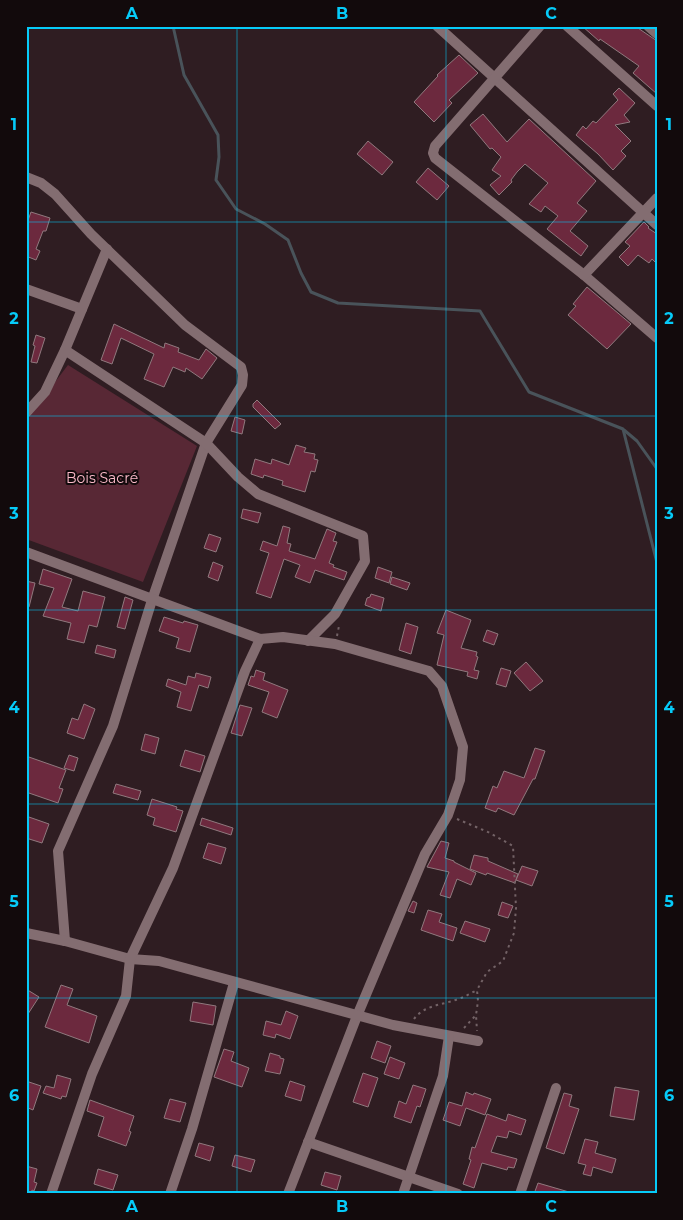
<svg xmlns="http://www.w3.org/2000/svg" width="683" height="1220" font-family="Montserrat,sans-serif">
  <rect width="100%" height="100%" fill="#2f1d22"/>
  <polygon fill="#582835" points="68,365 197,446 143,582 26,539 26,425 33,409 52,386"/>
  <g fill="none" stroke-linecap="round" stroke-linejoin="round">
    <g stroke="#49535a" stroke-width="3">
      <polyline points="173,26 184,75 218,135 219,157 216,180 236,209 265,224 288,240 301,273 311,292 338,303 480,311 529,392 623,429 657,563"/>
      <polyline points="624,430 637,441 657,469"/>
    </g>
  </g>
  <g fill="#6c293e" stroke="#90797e">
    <polygon points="582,26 635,26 657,41 657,94 633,73 639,66 600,39 599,41"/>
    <polygon points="459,55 478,73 449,100 452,103 434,122 414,102 438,76 437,75"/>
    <polygon points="619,88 635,103 624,115 630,122 615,125 631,141 621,151 626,156 613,170 598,154 576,135 583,126 586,129 593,121 596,123 618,100 613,94"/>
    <polygon points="483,114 507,142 529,119 596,181 577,203 587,211 570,231 588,246 581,256 547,229 558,216 545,206 541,212 529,204 548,183 525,164 517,172 511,180 512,182 499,195 490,185 501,176 492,170 501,157 492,148 490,149 470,125"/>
    <polygon points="368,141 393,162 382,175 357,154"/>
    <polygon points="428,168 449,186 437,200 416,182"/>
    <polygon points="31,212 50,218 46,231 43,231 36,249 40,251 36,260 26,256 26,226"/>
    <polygon points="644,222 649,227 648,228 657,234 657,264 652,259 649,263 638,255 628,266 619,257 630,246 625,242"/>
    <polygon points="587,287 631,324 607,349 568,315 576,306 573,304"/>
    <polygon points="114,324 164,348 165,343 179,348 178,352 199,360 206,349 217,358 202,379 186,368 185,372 173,367 164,387 144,379 154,354 121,338 112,364 101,360"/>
    <polygon points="36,335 45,338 37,363 31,362 35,346 33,345"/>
    <polygon points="257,400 281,424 275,429 253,407 253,404"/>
    <polygon points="235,417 245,420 242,434 231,431"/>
    <polygon points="296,445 306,448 304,452 315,454 314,459 318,460 315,472 311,471 305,492 282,485 283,481 264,475 263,478 251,474 255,459 271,464 272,459 289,465"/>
    <polygon points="243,509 261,513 258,523 241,518"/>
    <polygon points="283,526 290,528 287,543 291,544 289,551 315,559 327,529 336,533 333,541 337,542 329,563 334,565 333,567 347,572 344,580 315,570 310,583 295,577 300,565 284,559 271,598 256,593 269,553 260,550 263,541 277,546"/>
    <polygon points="209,534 221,538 216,552 204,548"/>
    <polygon points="213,562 223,566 218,581 208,577"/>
    <polygon points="378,567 392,572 389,583 375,578"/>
    <polygon points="43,569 72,579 62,607 78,611 83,591 105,597 97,627 89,625 84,643 67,639 71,623 43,616 54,588 39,584"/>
    <polygon points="392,577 410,583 407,590 390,584"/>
    <polygon points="26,581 35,583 29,607 26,607"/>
    <polygon points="371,594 384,598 381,611 365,605 367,598 370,597"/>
    <polygon points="125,597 133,600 125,629 117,627"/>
    <polygon points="446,610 471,620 461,648 477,652 476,656 478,657 474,670 479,671 477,679 467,676 468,672 437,665 444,635 437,633"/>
    <polygon points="164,617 183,623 184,621 198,625 190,652 176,648 179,638 159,631"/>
    <polygon points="406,623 418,627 411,654 399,650"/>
    <polygon points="487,630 498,634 494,645 483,641"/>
    <polygon points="97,645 116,650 114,658 95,653"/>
    <polygon points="526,662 543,681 530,691 514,673"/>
    <polygon points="501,668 511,671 506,687 496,684"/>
    <polygon points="256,670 265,673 263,680 288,690 277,718 262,712 269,692 248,685 251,676 254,677"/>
    <polygon points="196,673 211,677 208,688 199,685 191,711 177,707 181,692 166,686 168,679 186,685 188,676 195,678"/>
    <polygon points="84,704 95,709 84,739 67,733 72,718 78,720"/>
    <polygon points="240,705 252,708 242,736 231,733"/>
    <polygon points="145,734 159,738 155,754 141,750"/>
    <polygon points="535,748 545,751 535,779 533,779 514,815 498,808 496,812 485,808 493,786 497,788 504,771 524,778"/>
    <polygon points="185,750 205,756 200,772 180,766"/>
    <polygon points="69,755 78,758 74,771 64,768"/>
    <polygon points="26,756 66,770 59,788 63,789 58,803 26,792"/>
    <polygon points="116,784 141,791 138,800 113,793"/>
    <polygon points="152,799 177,807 176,809 183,811 176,832 153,825 155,818 147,815"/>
    <polygon points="26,816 49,824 42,843 26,838"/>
    <polygon points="202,818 233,828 231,835 200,825"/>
    <polygon points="441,841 449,843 445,858 454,861 454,862 476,873 471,885 457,879 450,898 440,895 449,872 427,867"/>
    <polygon points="208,843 226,848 221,864 203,858"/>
    <polygon points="474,855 488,858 488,861 518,874 515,883 487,873 486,875 470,869"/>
    <polygon points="522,866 538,871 532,886 516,880"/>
    <polygon points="413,901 417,903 414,913 408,911"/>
    <polygon points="502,902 513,906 508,918 498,915"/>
    <polygon points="428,910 442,914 439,922 457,928 453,941 421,930"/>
    <polygon points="465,921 490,929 485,942 460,933"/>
    <polygon points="61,985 73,989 67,1005 97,1016 89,1043 45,1027"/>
    <polygon points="26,989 39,997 26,1017"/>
    <polygon points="193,1002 216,1006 213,1025 190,1021"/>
    <polygon points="286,1011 298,1016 290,1039 276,1034 275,1038 263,1035 266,1021 281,1025"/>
    <polygon points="377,1041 391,1046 385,1063 371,1058"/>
    <polygon points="224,1049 234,1052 231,1061 249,1068 242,1087 214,1077"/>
    <polygon points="270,1053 280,1056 280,1058 284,1059 280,1074 265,1071"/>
    <polygon points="390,1057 405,1063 399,1079 384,1074"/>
    <polygon points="363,1073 378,1078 368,1107 353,1102"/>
    <polygon points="57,1075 71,1079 66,1097 62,1096 61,1099 43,1093 46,1086 54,1088"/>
    <polygon points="26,1081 41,1086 33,1110 26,1107"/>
    <polygon points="290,1081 305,1086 301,1101 285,1096"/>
    <polygon points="413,1085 426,1089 420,1107 417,1106 411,1123 394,1117 399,1101 406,1104"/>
    <polygon points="615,1087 639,1091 634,1120 610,1116"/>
    <polygon points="466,1092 473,1095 474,1093 491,1099 485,1115 466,1108 460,1126 443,1120 449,1102 462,1106"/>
    <polygon points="564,1093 572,1095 569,1106 579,1109 564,1154 546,1148"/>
    <polygon points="170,1099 186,1103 180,1122 164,1118"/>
    <polygon points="90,1100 134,1116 129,1131 131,1132 126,1146 98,1136 104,1117 87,1111"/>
    <polygon points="487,1114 506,1121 508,1114 526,1120 521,1135 509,1131 507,1138 497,1136 491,1152 517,1159 514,1168 508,1167 507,1170 482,1163 474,1188 463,1184 471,1160 469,1159 472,1147 475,1148"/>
    <polygon points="585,1139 598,1142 595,1153 616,1159 612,1173 593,1167 591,1176 583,1174 586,1165 578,1163"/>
    <polygon points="199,1143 214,1147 210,1161 195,1156"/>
    <polygon points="235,1155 255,1160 251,1172 232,1166"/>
    <polygon points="26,1166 37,1169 34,1182 37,1183 34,1191 32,1190 31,1194 26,1194"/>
    <polygon points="98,1169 118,1175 113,1190 94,1184"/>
    <polygon points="325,1172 341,1176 337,1190 321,1185"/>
    <polygon points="538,1183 569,1192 568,1194 534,1194"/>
  </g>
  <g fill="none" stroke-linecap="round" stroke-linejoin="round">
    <g stroke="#736266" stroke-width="2" stroke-dasharray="2.5 4" stroke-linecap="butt">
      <polyline points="337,636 339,626"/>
      <polyline points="457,819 488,832 513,846 516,908 514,933 503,961 487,972 477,990 478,1001 476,1015 477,1031"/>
      <path d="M414,1019C424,1005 443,1005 458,999C465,997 471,993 477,990"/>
      <polyline points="464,1028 476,1015"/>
    </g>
    <g stroke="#836d71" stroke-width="10">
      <polyline points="437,26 657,225"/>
      <polyline points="540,26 435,146 433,153 435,158 584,275 657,338"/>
      <polyline points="567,26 657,106"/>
      <polyline points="648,26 657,34"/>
      <polyline points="26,177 41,183 55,194 91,234 185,325 241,367 243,375 242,385 206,443 152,600 113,726 58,851 65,941"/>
      <polyline points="584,275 657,198"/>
      <polyline points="26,289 82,309"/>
      <polyline points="65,350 206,443 238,477 258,494 363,536 365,561 335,614 308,641"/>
      <polyline points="26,413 45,392 65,350 107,249"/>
      <polyline points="26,552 260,639 283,637 335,644 429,671 442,686 463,747 460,780 448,815 425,854 357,1016 288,1194"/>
      <polyline points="26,933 65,941 130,959 159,961 393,1025 478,1041"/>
      <polyline points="308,1142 458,1194"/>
      <polyline points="51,1194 92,1074 126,996 130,959 173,868 245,671 260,639"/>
      <polyline points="170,1194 192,1129 234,983"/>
      <polyline points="403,1194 443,1076 449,1036"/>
      <polyline points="520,1194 556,1088"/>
    </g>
  </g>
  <path fill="none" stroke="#06cbf9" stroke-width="1" stroke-opacity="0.55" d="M237,26V1194M446,26V1194M26,222H657M26,416H657M26,610H657M26,804H657M26,998H657"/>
  <g text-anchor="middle" stroke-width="4" stroke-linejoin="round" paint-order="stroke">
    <g font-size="14" fill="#fbbac9" stroke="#120a0c">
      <text x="102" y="483">Bois Sacré</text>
    </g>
  </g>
  <rect width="683" height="1220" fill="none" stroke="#120a0c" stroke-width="55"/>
  <rect x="28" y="28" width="628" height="1164" fill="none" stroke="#06cbf9" stroke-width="2"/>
  <g font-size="16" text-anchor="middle" font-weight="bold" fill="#06cbf9">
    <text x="132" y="19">A</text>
    <text x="342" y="19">B</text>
    <text x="551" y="19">C</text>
    <text x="14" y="130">1</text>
    <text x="669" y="130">1</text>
    <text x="14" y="324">2</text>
    <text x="669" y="324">2</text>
    <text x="14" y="519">3</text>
    <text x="669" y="519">3</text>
    <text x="14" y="713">4</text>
    <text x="669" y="713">4</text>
    <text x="14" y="907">5</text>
    <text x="669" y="907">5</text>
    <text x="14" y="1101">6</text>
    <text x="669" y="1101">6</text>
    <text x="132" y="1212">A</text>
    <text x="342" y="1212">B</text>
    <text x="551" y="1212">C</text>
  </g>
</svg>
